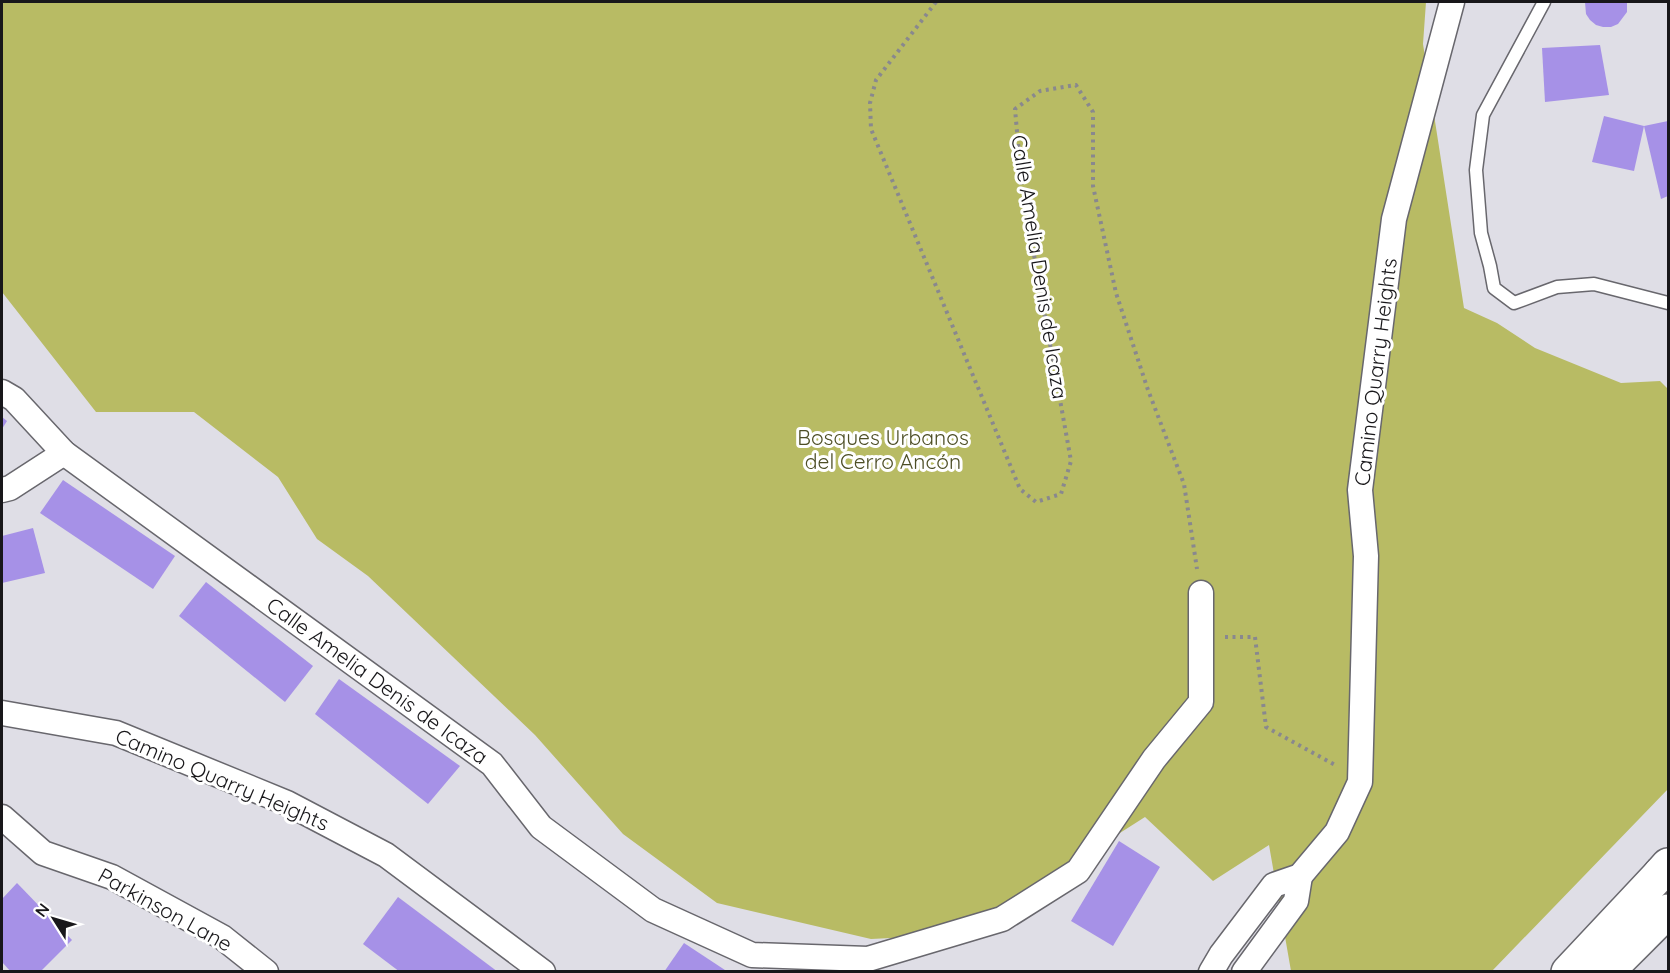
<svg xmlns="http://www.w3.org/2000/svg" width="1670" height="973" font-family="Quicksand,sans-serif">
  <rect width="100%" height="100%" fill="#dfdee6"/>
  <polygon fill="#b8bb64" points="2,2 1426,2 1423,44 1464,308 1497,323 1535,348 1621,383 1660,381 1668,389 1668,789 1492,971 1291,971 1269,845 1213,881 1145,817 1079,859 990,933 871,939 717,903 623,834 535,735 368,576 317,539 278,477 194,412 96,412 2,292"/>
  <g fill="#a691e7">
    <polygon points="1585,2 1627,2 1627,12 1618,24 1611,27 1603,27 1596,25 1590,20 1586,14"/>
    <polygon points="1600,45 1609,95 1545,102 1542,48"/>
    <polygon points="1604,116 1644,126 1634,171 1592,162"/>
    <polygon points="1668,121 1668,196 1661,199 1644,126"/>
    <polygon points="2,417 7,421 2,429"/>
    <polygon points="63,480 175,556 153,589 40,513"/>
    <polygon points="33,528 45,573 2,583 2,536"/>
    <polygon points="206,582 313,666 285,702 179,616"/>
    <polygon points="339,679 460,766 428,804 315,714"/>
    <polygon points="1119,841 1160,867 1113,946 1071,921"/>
    <polygon points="17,883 72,940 40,972 11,972 2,962 2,899"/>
    <polygon points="398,897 498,972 400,972 363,944"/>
    <polygon points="684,943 728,972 664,972"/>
  </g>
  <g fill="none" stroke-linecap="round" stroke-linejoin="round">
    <g stroke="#68676d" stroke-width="15">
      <polyline id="lane" points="1544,2 1483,115 1476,170 1481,233 1490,266 1494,288 1514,303 1557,287 1594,284 1668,303"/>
    </g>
    <g stroke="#68676d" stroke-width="27">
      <g id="street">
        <polyline points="2,392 14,399 64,453 492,764 541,827 653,910 752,955 868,959 1002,919 1078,871 1154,759 1201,702 1201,593"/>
        <polyline points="2,490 10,488 64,453"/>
        <polyline points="2,713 116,733 287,803 386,855 543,972"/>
        <polyline points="2,817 43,853 112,877 222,937 266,972"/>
        <polyline points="1211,972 1221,955 1274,885 1300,876 1337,832 1360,782 1366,556 1360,490 1394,219 1452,2"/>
        <polyline points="1244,972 1296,901 1300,876"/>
      </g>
    </g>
    <g stroke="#68676d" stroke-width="36">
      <polyline id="primary" points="1568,972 1660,874"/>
    </g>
    <g stroke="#68676d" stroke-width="36">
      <g id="highway">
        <polyline points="1660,874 1668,865"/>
        <polyline points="1607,972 1668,911"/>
      </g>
    </g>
    <g stroke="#89888e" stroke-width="4" stroke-dasharray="3 4.5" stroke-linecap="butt">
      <polyline points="936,2 876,80 870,103 871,129 1020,489 1036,502 1061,494 1071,461 1022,188 1015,109 1040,91 1076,85 1093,112 1093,186 1116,293 1148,390 1184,484 1197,569"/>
      <polyline points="1225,637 1255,637 1266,727 1335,765"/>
    </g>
    <use href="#lane" stroke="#fff" stroke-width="12"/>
    <use href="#street" stroke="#fff" stroke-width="24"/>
    <use href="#primary" stroke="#fff" stroke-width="33"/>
    <use href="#highway" stroke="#fff" stroke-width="33"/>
  </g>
  <g text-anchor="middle" stroke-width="6" stroke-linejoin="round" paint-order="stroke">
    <g font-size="21" fill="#18171a" stroke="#fff">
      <text transform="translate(1039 267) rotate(81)" y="7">Calle Amelia Denis de Icaza</text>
      <text transform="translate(1376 372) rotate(-83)" y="7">Camino Quarry Heights</text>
      <text transform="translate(377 681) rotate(36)" y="7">Calle Amelia Denis de Icaza</text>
      <text transform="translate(222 780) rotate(23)" y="7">Camino Quarry Heights</text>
      <text transform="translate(165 910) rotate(29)" y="7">Parkinson Lane</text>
    </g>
    <g font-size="21" fill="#4d4e25" stroke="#fff">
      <text x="883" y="445">Bosques Urbanos<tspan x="883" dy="24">del Cerro Ancón</tspan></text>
    </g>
  </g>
  <rect width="1670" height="973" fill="none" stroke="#18171a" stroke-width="6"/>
  <g transform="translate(54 919) rotate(307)" stroke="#ffffff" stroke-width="4.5" paint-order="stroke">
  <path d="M0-4.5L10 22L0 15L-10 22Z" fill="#18171a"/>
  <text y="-9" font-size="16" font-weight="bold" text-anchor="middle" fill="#18171a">N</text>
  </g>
</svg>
